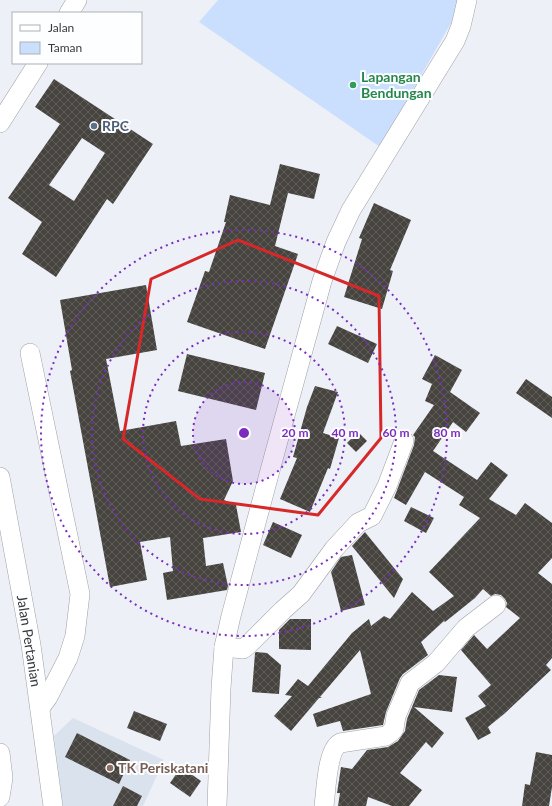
<svg xmlns="http://www.w3.org/2000/svg" width="552" height="806" font-family="Lato,sans-serif">
  <defs>
    <pattern id="building-cross-hatch" width="8" height="8" patternUnits="userSpaceOnUse"><rect width="8" height="8" fill="#474440"/><path d="M0 0l8 8M0 8l8-8" fill="none" stroke="#605e5a"/></pattern>
  </defs>
  <rect width="100%" height="100%" fill="#edf0f6"/>
  <polygon fill="#dae2ed" points="73,718 164,760 143,806 63,806 54,736"/>
  <polygon fill="#cadffe" points="218,0 457,0 462,4 380,147 199,22"/>
  <g fill="url(#building-cross-hatch)" fill-rule="evenodd">
    <path d="M54,79L153,144L113,204L107,199L56,277L22,254L42,222L8,198L60,124L35,107ZM82,138L105,153L74,201L49,185Z"/>
    <polygon points="280,164 320,174 314,199 288,193 275,246 298,254 265,349 187,322 205,271 209,272 226,222 224,222 230,195 270,205"/>
    <polygon points="374,203 411,220 390,270 393,271 382,309 344,297 362,239 359,238"/>
    <polygon points="146,285 157,350 106,359 120,431 176,421 181,446 226,439 233,481 224,500 236,505 241,532 203,538 206,566 223,563 228,586 227,590 167,600 163,573 173,571 170,537 140,542 147,580 110,587 70,371 72,370 60,300"/>
    <polygon points="337,326 377,344 368,363 328,344"/>
    <polygon points="187,354 265,373 256,410 178,391"/>
    <polygon points="435,355 462,370 450,392 480,413 466,432 453,422 433,451 477,480 491,462 508,475 489,499 516,515 525,503 552,523 552,558 538,573 552,584 552,658 546,665 551,670 504,714 488,727 491,733 478,740 465,718 486,706 478,696 491,685 461,650 474,635 487,649 520,618 506,607 507,603 505,599 501,595 495,594 491,596 483,589 475,598 445,622 444,621 421,642 428,655 403,674 400,678 386,712 383,725 343,731 340,721 317,727 313,714 371,694 360,650 320,697 322,698 319,698 291,731 274,716 292,696 285,695 298,679 308,686 352,633 369,619 371,626 384,616 390,619 412,592 433,611 454,596 429,572 480,518 459,505 464,497 425,472 406,505 394,498 414,445 415,437 413,435 434,405 425,401 432,384 422,379"/>
    <polygon points="526,379 552,397 552,418 516,393"/>
    <polygon points="315,386 338,392 323,433 339,438 330,469 328,468 310,512 280,499 297,458 293,457 307,407"/>
    <polygon points="358,432 367,441 356,452 347,443"/>
    <polygon points="411,507 434,518 426,533 404,521"/>
    <polygon points="273,522 302,535 291,558 263,545"/>
    <polygon points="365,532 403,579 394,598 352,546"/>
    <polygon points="352,555 365,605 341,611 331,572 341,557"/>
    <polygon points="290,619 311,619 311,650 279,649 279,630"/>
    <polygon points="256,652 267,653 281,665 279,694 252,692 255,653"/>
    <polygon points="439,675 457,677 452,712 414,707 444,733 432,748 426,742 400,773 422,790 409,806 392,806 368,797 366,806 338,806 340,793 337,793 341,767 352,769 367,750 388,747 398,741 405,731 407,719 419,690"/>
    <polygon points="134,711 167,724 160,741 127,728"/>
    <polygon points="77,733 130,760 119,784 65,757"/>
    <polygon points="536,752 552,755 552,787 549,806 522,806 525,784 530,785"/>
    <polygon points="181,767 201,781 190,797 170,783"/>
    <polygon points="123,786 142,796 137,806 113,806"/>
  </g>
  <g fill="none" stroke-linecap="round" stroke-linejoin="round">
    <g stroke="#9da0a5" stroke-width="20">
      <g id="minor">
        <polyline points="69,13 77,0"/>
        <polyline points="0,123 38,63"/>
        <polyline points="30,353 80,594 75,636 68,658 48,697 40,708"/>
        <polyline points="0,477 31,645 53,806"/>
        <polyline points="224,647 243,649 248,645 283,610 301,594 334,549 358,523 372,516 387,486 404,441"/>
        <polyline points="0,753 3,778 0,797"/>
        <polyline points="217,806 221,688 224,647 231,616 275,452 322,281 336,242 351,210 455,41 461,26 467,0"/>
        <path d="M324,806C326,791 327,750 340,743L386,736L390,733L394,729L396,716L410,683L436,663L466,628L496,605"/>
      </g>
    </g>
    <use href="#minor" stroke="#fff" stroke-width="19"/>
  </g>
  <path fill="none" stroke="#d62828" stroke-width="3" stroke-linejoin="round" d="M238,240L379,296L381,438L318,515L200,499L123,439L151,279Z"/>
  <circle cx="244" cy="433" r="51" fill="#7b2cbf" fill-opacity=".12"/>
  <g fill="none" stroke="#7b2cbf" stroke-width="2" stroke-dasharray="2 4">
    <circle cx="244" cy="433" r="51"/>
    <circle cx="244" cy="433" r="101"/>
    <circle cx="244" cy="433" r="152"/>
    <circle cx="244" cy="433" r="203"/>
  </g>
  <circle fill="#2e9e5b" stroke="#fdfeff" stroke-width="1.5" cx="353" cy="85" r="4"/>
  <circle fill="#5c6f8a" stroke="#fdfeff" stroke-width="1.5" cx="94" cy="126" r="4"/>
  <circle fill="#8d6e63" stroke="#fdfeff" stroke-width="1.5" cx="110" cy="768" r="4"/>
  <g text-anchor="middle" stroke-width="4" stroke-linejoin="round" paint-order="stroke">
    <g font-size="14" font-weight="bold" fill="#27864d" stroke="#fdfeff" text-anchor="start">
      <text x="361" y="82">Lapangan<tspan x="361" dy="16">Bendungan</tspan></text>
    </g>
    <g font-size="14" font-weight="bold" fill="#4e5e75" stroke="#fdfeff" text-anchor="start">
      <text x="102" y="131">RPC</text>
    </g>
    <g font-size="14" fill="#38393b" stroke="#fdfeff">
      <text transform="translate(29 641) rotate(81)" y="5">Jalan Pertanian</text>
    </g>
    <g font-size="14" font-weight="bold" fill="#785e54" stroke="#fdfeff" text-anchor="start">
      <text x="118" y="773">TK Periskatani</text>
    </g>
  </g>
  <circle cx="244" cy="433" r="6" fill="#7b2cbf" stroke="#fdfeff" stroke-width="2"/>
  <g font-size="12" text-anchor="middle" font-weight="bold" fill="#7b2cbf" stroke="#fdfeff" stroke-width="4" stroke-linejoin="round" paint-order="stroke">
    <text x="295" y="437">20 m</text>
    <text x="345" y="437">40 m</text>
    <text x="396" y="437">60 m</text>
    <text x="447" y="437">80 m</text>
  </g>
  <rect x="12" y="12" width="130" height="52" fill="#fdfeff" stroke="#aeafb1"/>
  <rect x="20" y="25" width="20" height="6" fill="#ffffff" stroke="#aeafb1"/>
  <text x="48" y="32" font-size="12" fill="#38393b">Jalan</text>
  <rect x="20" y="42" width="20" height="12" fill="#cadffe" stroke="#aeafb1"/>
  <text x="48" y="52" font-size="12" fill="#38393b">Taman</text>
</svg>
